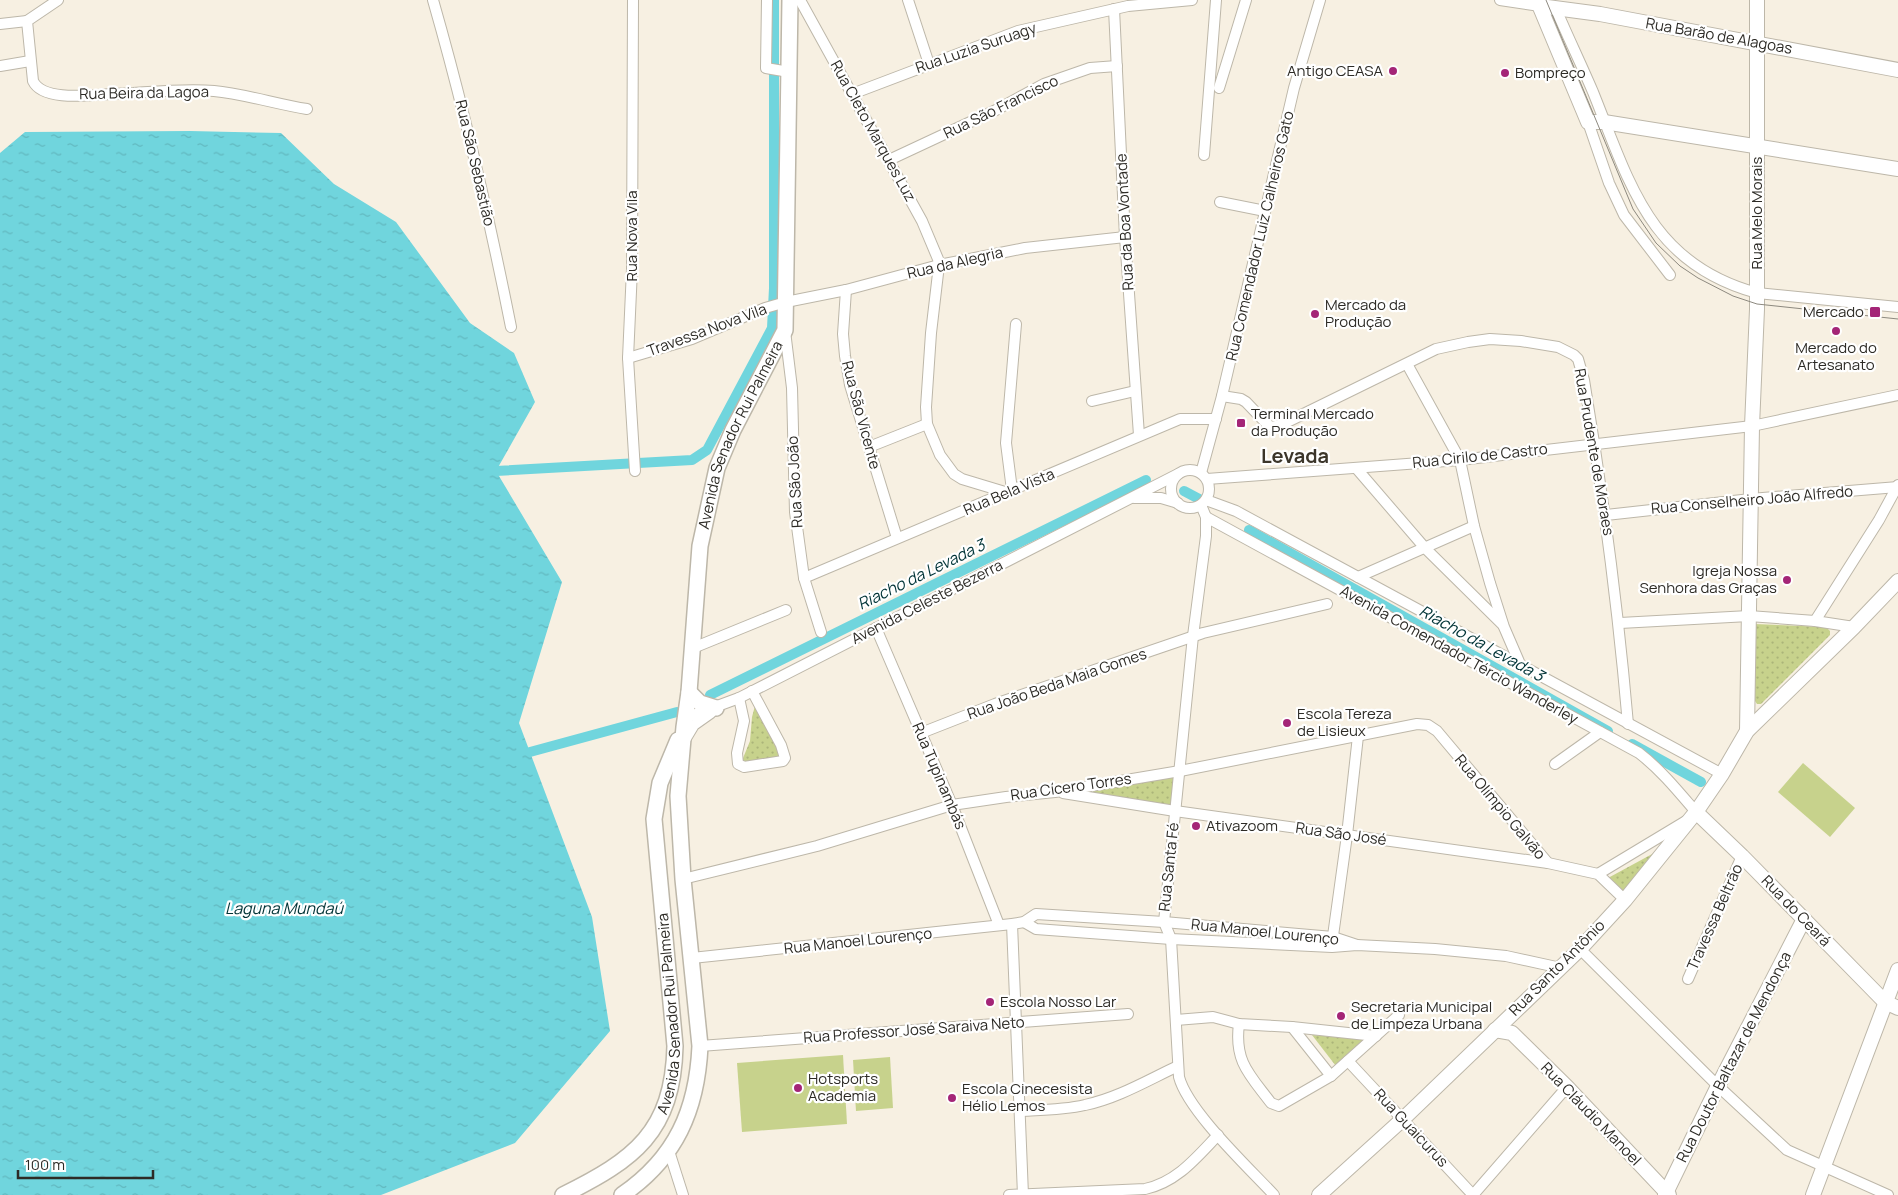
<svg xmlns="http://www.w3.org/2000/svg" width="1898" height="1195" font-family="Manrope,sans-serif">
  <defs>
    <pattern id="park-dots" width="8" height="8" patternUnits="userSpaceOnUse" patternTransform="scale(1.25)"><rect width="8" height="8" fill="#c7d28c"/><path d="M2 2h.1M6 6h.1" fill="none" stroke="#abb479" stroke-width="1.8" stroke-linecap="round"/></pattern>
    <pattern id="water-ripples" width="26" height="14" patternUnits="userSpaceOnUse" patternTransform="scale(1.25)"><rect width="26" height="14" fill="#70d5dd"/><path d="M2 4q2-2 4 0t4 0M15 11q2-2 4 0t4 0" fill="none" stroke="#61b7be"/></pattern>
  </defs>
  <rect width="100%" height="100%" fill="#f7f0e2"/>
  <g fill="#c7d28c">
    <polygon points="1803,763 1855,808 1830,837 1778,792"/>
    <polygon points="843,1055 847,1124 742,1132 737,1063"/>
    <polygon points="890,1057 893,1108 856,1111 853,1060"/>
  </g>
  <g fill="url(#park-dots)">
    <polygon points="1754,624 1826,627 1830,631 1830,635 1761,704 1757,704 1755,701"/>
    <polygon points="756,702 787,759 741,763 750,741 752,717"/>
    <polygon points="1175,775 1172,808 1076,792"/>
    <polygon points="1678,840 1628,897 1608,878"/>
    <polygon points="1312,1035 1373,1040 1339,1070"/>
  </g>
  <polygon fill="url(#water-ripples)" points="190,131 281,133 334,184 396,222 470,323 514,353 535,402 496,471 562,582 519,723 592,917 610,1031 515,1143 381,1195 0,1195 0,153 25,132"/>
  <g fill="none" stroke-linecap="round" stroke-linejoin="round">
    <g stroke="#70d5dd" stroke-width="10">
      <polyline points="496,471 692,460 707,450 772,328 774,288 774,0"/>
      <polyline points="1184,491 1201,500"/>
      <polyline points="1249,530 1608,731"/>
      <polyline points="710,695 1146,480"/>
      <polyline points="1632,744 1701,782"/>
      <polyline points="530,752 677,712"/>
    </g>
    <g stroke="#bdb7a9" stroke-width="12">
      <g id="street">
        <path d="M58,0L27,21L33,81C43,102 91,95 111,94C143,93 182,88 214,91C245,94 276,104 307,109"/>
        <path d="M433,0C464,108 489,217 511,327"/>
        <polyline points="633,0 632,269 628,358 635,471"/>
        <polyline points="767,0 766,68 789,72"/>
        <polyline points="800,0 922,221 938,259 939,265 931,333 926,407 927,424 940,455 954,474 962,479 1005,492"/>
        <polyline points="908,0 929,64"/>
        <polyline points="1500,0 1540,6"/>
        <polyline points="1114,9 1125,237 1139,435"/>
        <path d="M1556,9C1568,37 1581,64 1593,92C1630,184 1650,264 1757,293L1898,307"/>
        <polyline points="0,24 27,21"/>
        <polyline points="0,66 30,61"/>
        <polyline points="1219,88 1246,0"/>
        <polyline points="852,94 1018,31 1128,6 1192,0"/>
        <polyline points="1588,122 1609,183 1624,215 1670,275"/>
        <polyline points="1204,155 1216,0"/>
        <polyline points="889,160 996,110 1044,84 1090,68 1117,66"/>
        <polyline points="1220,202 1265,211"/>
        <polyline points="846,290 843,334 845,356 850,385 897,538"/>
        <polyline points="785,331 792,388 795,512 804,578 821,632"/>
        <polyline points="628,358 692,339 765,308 786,302 846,290 939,265 1000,253 1025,248 1125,237"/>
        <polyline points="1407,364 1460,460 1474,526 1490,583 1504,627 1520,664"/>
        <path d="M1222,396L1241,399L1246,402L1268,425L1272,427L1281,425L1436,349L1468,342L1490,339L1521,341L1558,347L1574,355L1578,359L1584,380C1603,494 1618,608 1628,724"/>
        <polyline points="1092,401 1135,391"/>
        <polyline points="869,447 927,424"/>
        <polyline points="1357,469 1425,548 1503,625"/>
        <circle cx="1190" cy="489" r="19"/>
        <polyline points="1201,473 1222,396 1294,88 1320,0"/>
        <polyline points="1207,479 1460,460 1752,426 1898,395"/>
        <polyline points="1012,490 1006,443 1016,324"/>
        <polyline points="1134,498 1161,498 1178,503"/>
        <polyline points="1206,500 1236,511 1722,774"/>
        <path d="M1201,505L1206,517V536L1193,636L1164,922L1171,939L1179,1077C1188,1111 1248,1167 1274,1195"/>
        <polyline points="1606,515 1751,499 1898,487"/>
        <path d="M1206,517L1639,753C1661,770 1678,791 1696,812"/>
        <polyline points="1358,577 1474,526"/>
        <polyline points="804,578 1180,419 1216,419"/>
        <polyline points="1815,621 1879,520 1898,485"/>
        <polyline points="1620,623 1749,616 1815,621 1854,627"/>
        <polyline points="876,628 952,805 999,925"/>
        <polyline points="693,648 786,610"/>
        <polyline points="739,698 744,721 737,753 738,764 744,767 783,761 785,758 781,745 752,691"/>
        <polyline points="685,718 739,698 1178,474"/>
        <polyline points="921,733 995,704 1203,633 1327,604"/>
        <polyline points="685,740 694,725 711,713"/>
        <polyline points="1555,764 1600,732"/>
        <polyline points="1063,793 1175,811 1548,863 1598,874 1625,900"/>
        <polyline points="1598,874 1686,821"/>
        <polyline points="683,879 817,846 952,805 1006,797 1055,792 1180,771 1417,724 1428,725 1437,731 1548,863"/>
        <polyline points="1024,922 1036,929 1171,939 1332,947 1357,945 1435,949 1506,956 1561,968"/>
        <polyline points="1012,924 1023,1195"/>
        <polyline points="1332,943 1347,835 1358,736"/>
        <polyline points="1580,949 1718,1086 1787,1150 1888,1195"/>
        <polyline points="692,958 1012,924 1024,922 1036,914 1164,922 1333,937 1357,945"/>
        <polyline points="1688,979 1742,856"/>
        <polyline points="1176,1020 1213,1017 1239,1024 1292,1027 1376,1036"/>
        <path d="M1239,1024C1234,1062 1250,1075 1271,1103L1279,1106L1331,1076L1399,1015"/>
        <polyline points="1292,1027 1331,1076"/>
        <polyline points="700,1046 1128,1014"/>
        <polyline points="1348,1061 1473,1195"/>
        <path d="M1020,1111C1041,1110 1064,1110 1085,1105C1118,1098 1148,1080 1178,1066"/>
        <polyline points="669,1151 683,1195"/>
        <path d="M1009,1195L1145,1189C1177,1182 1196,1158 1218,1135"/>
        <polyline points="1473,1195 1567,1087"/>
      </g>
    </g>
    <g stroke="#bdb7a9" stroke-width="16">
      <g id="secondary">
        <polyline points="1537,0 1588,122 1604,122 1898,169"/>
        <polyline points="1540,6 1600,14 1898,70"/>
        <polyline points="1747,731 1752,426 1757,309 1757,0"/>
        <polyline points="1696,812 1742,856 1885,1002 1898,1008"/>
        <polyline points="1495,1030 1512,1033 1567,1087 1669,1195"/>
        <polyline points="1319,1195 1403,1119 1580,949 1625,900 1696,812 1722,774 1747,731 1854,627 1898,581"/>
        <polyline points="1665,1195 1718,1086 1804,919"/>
        <polyline points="1813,1195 1898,970"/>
      </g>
    </g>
    <g stroke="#bdb7a9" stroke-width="18">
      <g id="primary">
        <polyline points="689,692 700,703 716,708"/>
        <path id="s1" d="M563,1195C634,1160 673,1132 675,1046L654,819L660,783L678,740"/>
        <path id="s2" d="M622,1195C676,1158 697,1110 700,1046L683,879L678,796L684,727L689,692L700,546L717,468L733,430L785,330L790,0"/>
      </g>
    </g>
    <use href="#street" stroke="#fff" stroke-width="10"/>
    <use href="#secondary" stroke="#fff" stroke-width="14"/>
    <use href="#primary" stroke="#fff" stroke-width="15"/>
    <polyline stroke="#8d897f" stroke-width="1" points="1546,0 1633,209 1656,243 1680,266 1698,278 1733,296 1757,304 1898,319"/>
  </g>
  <g fill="#a42577" stroke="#fff" stroke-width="2">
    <circle cx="1393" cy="71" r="5"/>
    <circle cx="1505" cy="73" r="5"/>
    <rect x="1869" y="306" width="12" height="12" rx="2.5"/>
    <circle cx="1315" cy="314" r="5"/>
    <circle cx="1836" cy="331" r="5"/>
    <rect x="1236" y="418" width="10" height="10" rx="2.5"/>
    <circle cx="1787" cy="580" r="5"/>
    <circle cx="1287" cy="723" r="5"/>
    <circle cx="1196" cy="826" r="5"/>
    <circle cx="990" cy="1002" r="5"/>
    <circle cx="1341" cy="1016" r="5"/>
    <circle cx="798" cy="1088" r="5"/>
    <circle cx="952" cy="1098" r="5"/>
  </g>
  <g text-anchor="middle" stroke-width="4.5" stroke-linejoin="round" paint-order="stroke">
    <g font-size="15" fill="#2d2b26" stroke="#fff">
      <text transform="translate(1719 36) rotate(10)" y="5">Rua Barão de Alagoas</text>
      <text transform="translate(976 48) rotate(-19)" y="5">Rua Luzia Suruagy</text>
      <text transform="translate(144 93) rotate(-1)" y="5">Rua Beira da Lagoa</text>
      <text transform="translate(1001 107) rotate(-26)" y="5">Rua São Francisco</text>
      <text transform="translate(873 131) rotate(61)" y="5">Rua Cleto Marques Luz</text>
      <text transform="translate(475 163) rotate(77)" y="5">Rua São Sebastião</text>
      <text transform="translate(1757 213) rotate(-90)" y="5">Rua Melo Morais</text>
      <text transform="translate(1125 222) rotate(-93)" y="5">Rua da Boa Vontade</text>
      <text transform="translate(632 236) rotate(-90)" y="5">Rua Nova Vila</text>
      <text transform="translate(1260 236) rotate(-77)" y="5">Rua Comendador Luiz Calheiros Gato</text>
      <text transform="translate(955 263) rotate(-13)" y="5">Rua da Alegria</text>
      <text transform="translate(707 330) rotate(-20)" y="5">Travessa Nova Vila</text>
      <text transform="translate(861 415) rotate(75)" y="5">Rua São Vicente</text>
      <text dy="5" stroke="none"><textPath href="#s2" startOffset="796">Avenida Senador Rui Palmeira</textPath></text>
      <text transform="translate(1594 452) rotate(80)" y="5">Rua Prudente de Moraes</text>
      <text transform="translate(1480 456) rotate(-6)" y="5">Rua Cirilo de Castro</text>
      <text transform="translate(795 482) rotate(-93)" y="5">Rua São João</text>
      <text transform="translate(1009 492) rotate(-23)" y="5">Rua Bela Vista</text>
      <text transform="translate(1752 500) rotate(-5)" y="5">Rua Conselheiro João Alfredo</text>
      <text transform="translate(927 602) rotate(-27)" y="5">Avenida Celeste Bezerra</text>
      <text transform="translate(1459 655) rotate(29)" y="5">Avenida Comendador Tércio Wanderley</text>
      <text transform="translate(1057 684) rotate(-19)" y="5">Rua João Beda Maia Gomes</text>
      <text transform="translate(939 776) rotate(67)" y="5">Rua Tupinambás</text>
      <text transform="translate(1071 787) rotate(-8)" y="5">Rua Cícero Torres</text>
      <text transform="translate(1500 807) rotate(50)" y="5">Rua Olímpio Galvão</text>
      <text transform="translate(1341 834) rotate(8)" y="5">Rua São José</text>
      <text transform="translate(1169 867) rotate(-84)" y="5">Rua Santa Fé</text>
      <text transform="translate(1796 911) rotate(46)" y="5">Rua do Ceará</text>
      <text transform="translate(1715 917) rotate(-66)" y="5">Travessa Beltrão</text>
      <text transform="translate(1265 932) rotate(6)" y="5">Rua Manoel Lourenço</text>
      <text transform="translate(858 941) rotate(-6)" y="5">Rua Manoel Lourenço</text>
      <text transform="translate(1557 968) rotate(-45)" y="5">Rua Santo Antônio</text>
      <text dy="5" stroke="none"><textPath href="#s1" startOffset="232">Avenida Senador Rui Palmeira</textPath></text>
      <text transform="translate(914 1030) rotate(-4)" y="5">Rua Professor José Saraiva Neto</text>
      <text transform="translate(1734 1057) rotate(-63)" y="5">Rua Doutor Baltazar de Mendonça</text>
      <text transform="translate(1591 1114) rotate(46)" y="5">Rua Cláudio Manoel</text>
      <text transform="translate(1411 1128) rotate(47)" y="5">Rua Guaicurus</text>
    </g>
    <g font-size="15" fill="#2d2b26" stroke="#fff" text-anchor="start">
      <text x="1383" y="76" text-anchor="end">Antigo CEASA</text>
      <text x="1515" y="78">Bompreço</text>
      <text x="1325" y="310">Mercado da<tspan x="1325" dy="17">Produção</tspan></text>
      <text x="1864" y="317" text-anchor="end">Mercado</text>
      <text x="1836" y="353" text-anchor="middle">Mercado do<tspan x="1836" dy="17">Artesanato</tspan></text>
      <text x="1251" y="419">Terminal Mercado<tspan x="1251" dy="17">da Produção</tspan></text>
      <text x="1777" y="576" text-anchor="end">Igreja Nossa<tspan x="1777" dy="17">Senhora das Graças</tspan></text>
      <text x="1297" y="719">Escola Tereza<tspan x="1297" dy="17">de Lisieux</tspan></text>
      <text x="1206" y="831">Ativazoom</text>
      <text x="1000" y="1007">Escola Nosso Lar</text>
      <text x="1351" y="1012">Secretaria Municipal<tspan x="1351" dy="17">de Limpeza Urbana</tspan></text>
      <text x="808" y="1084">Hotsports<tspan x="808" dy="17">Academia</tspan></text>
      <text x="962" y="1094">Escola Cinecesista<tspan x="962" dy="17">Hélio Lemos</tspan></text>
    </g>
    <g font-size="16" font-style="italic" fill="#003336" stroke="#fff">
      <text transform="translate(921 574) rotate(-26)" y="6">Riacho da Levada 3</text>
      <text transform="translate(1482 643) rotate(29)" y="6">Riacho da Levada 3</text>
      <text x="284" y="914">Laguna Mundaú</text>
    </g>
    <g font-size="20" font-weight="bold" fill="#3c362b" stroke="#fff">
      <text x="1295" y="463">Levada</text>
    </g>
  </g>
  <path d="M18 1170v8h135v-8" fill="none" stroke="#2d2b26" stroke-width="2.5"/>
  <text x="25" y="1170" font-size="15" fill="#2d2b26" stroke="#ffffff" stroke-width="4" paint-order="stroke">100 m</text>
</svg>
